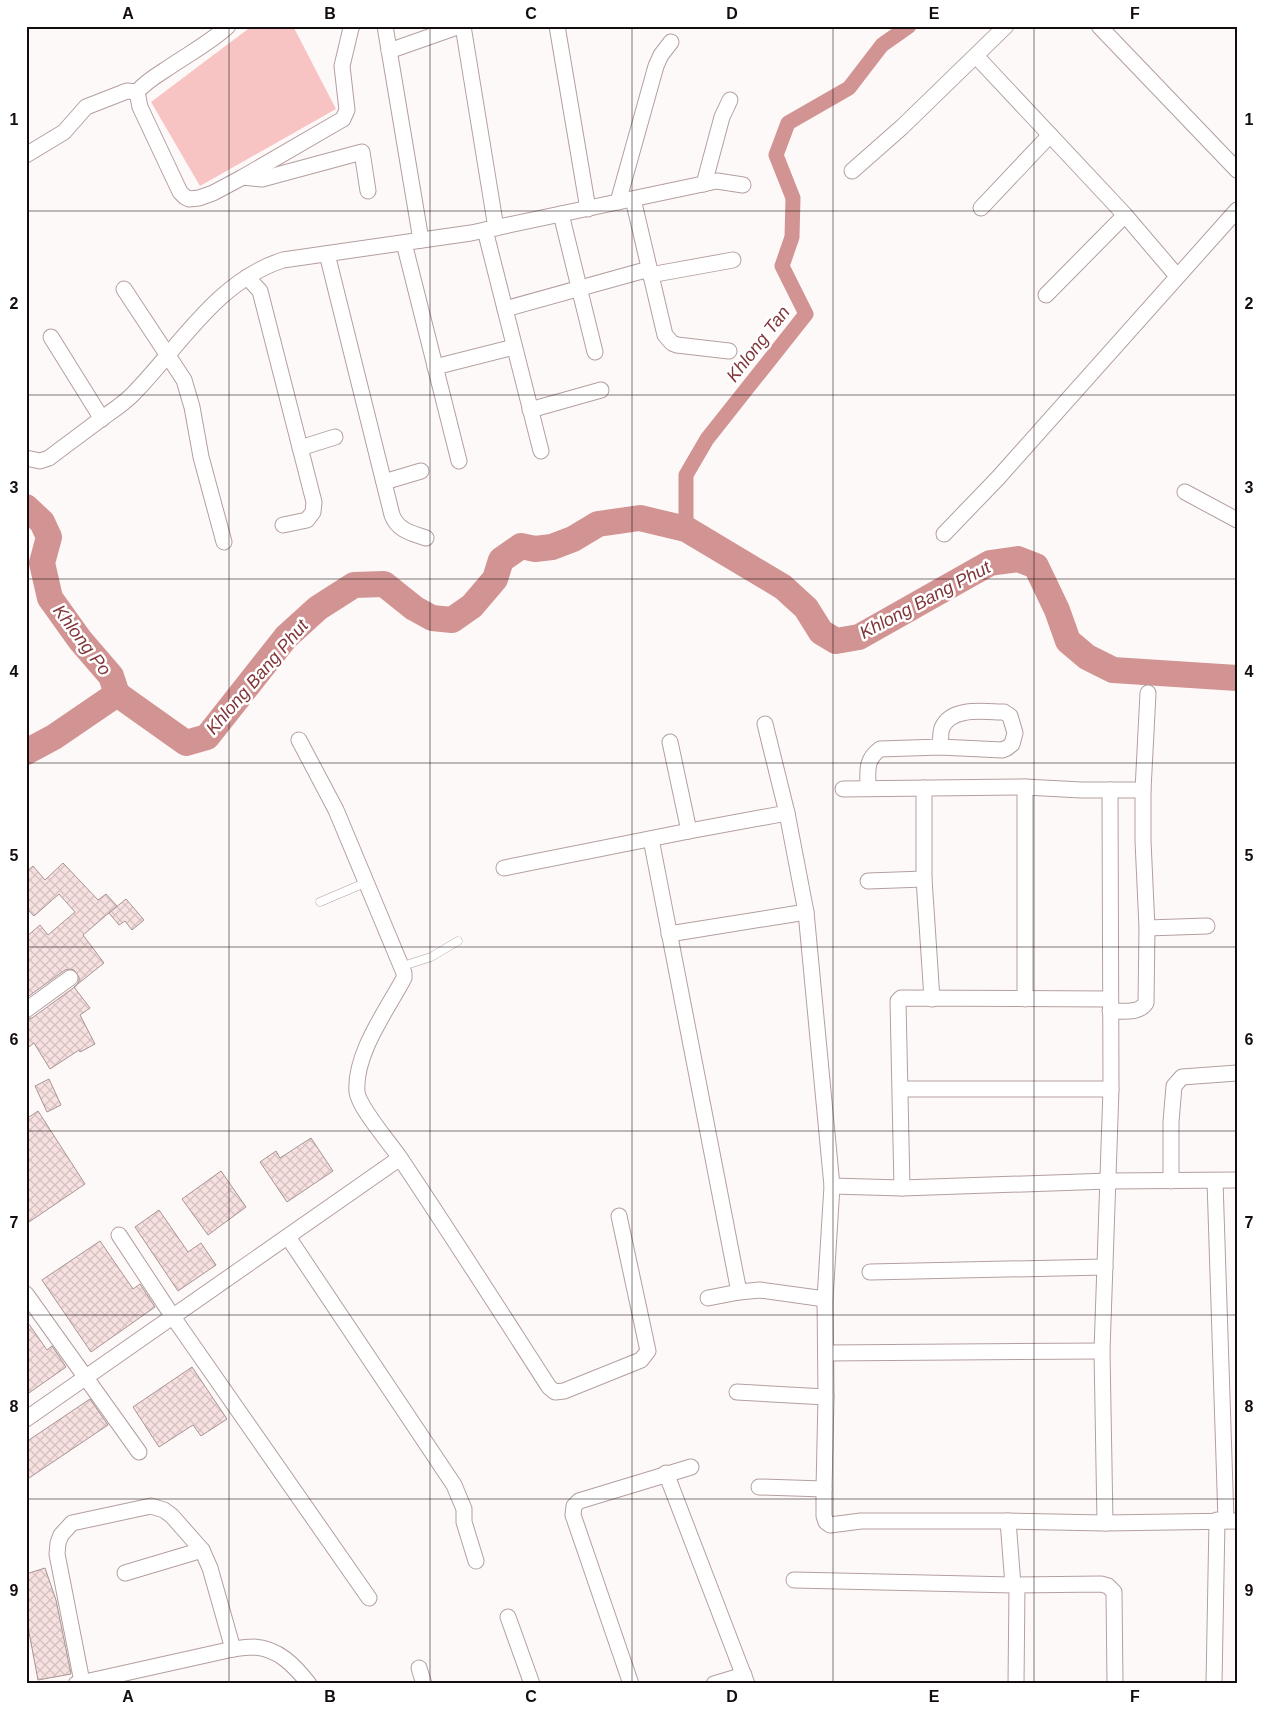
<svg xmlns="http://www.w3.org/2000/svg" width="1263" height="1710" font-family="Helvetica,sans-serif">
  <defs>
    <pattern id="building-cross-hatch" width="8" height="8" patternUnits="userSpaceOnUse" patternTransform="scale(1.25)"><rect width="8" height="8" fill="#f7e1e0"/><path d="M0 0l8 8M0 8l8-8" fill="none" stroke="#d3c0bf"/></pattern>
  </defs>
  <rect width="100%" height="100%" fill="#fef9f9"/>
  <polygon fill="#f8c4c3" points="252,26 293,26 336,109 200,186 151,102"/>
  <g fill="none" stroke-linecap="round" stroke-linejoin="round">
    <polyline stroke="#d29493" stroke-width="15" points="686,529 686,475 707,439 806,314 782,266 792,237 793,198 776,155 788,123 849,88 882,45 909,26"/>
    <g stroke="#d29493" stroke-width="26">
      <polyline points="26,507 42,522 49,537 42,563 50,598 80,640 111,676 117,694"/>
      <polyline points="26,752 54,737 117,694 186,743 207,737 286,637 318,608 354,585 384,584 414,608 432,618 452,620 472,606 495,579 501,560 521,546 535,549 552,547 573,539 598,524 640,518 686,529 783,587 806,608 821,632 836,641 859,637 990,563 1018,559 1036,566 1057,610 1068,641 1087,657 1113,670 1237,678"/>
    </g>
  </g>
  <g fill="url(#building-cross-hatch)" stroke="#a89493">
    <polygon points="63,863 98,900 106,894 117,906 83,935 104,963 74,987 90,1008 80,1015 95,1044 80,1052 79,1050 50,1069 34,1043 26,1049 26,1019 32,1018 76,986 79,981 79,977 74,970 70,969 65,970 26,998 26,937 40,925 48,935 75,912 59,894 34,916 26,908 26,872 33,866 45,880"/>
    <polygon points="126,899 144,920 132,930 125,921 119,925 109,913"/>
    <polygon points="49,1079 61,1105 47,1112 35,1086"/>
    <polygon points="38,1111 85,1184 26,1224 26,1119"/>
    <polygon points="311,1138 333,1171 287,1202 260,1162 276,1151 280,1158"/>
    <polygon points="221,1171 246,1207 208,1235 182,1199"/>
    <polygon points="159,1210 188,1252 201,1243 216,1265 178,1291 135,1227"/>
    <polygon points="100,1241 133,1289 140,1284 155,1307 91,1352 42,1280"/>
    <polygon points="26,1320 47,1350 52,1346 66,1367 26,1395"/>
    <polygon points="192,1367 227,1419 201,1436 193,1425 159,1447 133,1407"/>
    <polygon points="90,1399 108,1425 26,1480 26,1442"/>
    <polygon points="45,1568 56,1600 71,1674 38,1680 28,1627 26,1628 26,1574"/>
  </g>
  <g fill="none" stroke-linecap="round" stroke-linejoin="round">
    <g stroke="#b49f9f" stroke-width="9">
      <g id="service">
        <polyline points="320,902 367,882"/>
        <polyline points="403,966 431,957 458,941"/>
      </g>
    </g>
    <g stroke="#b49f9f" stroke-width="17">
      <g id="minor">
        <path d="M228,26C211,42 190,53 171,66C159,74 146,81 137,92L140,107L180,192L185,197L189,199L199,198L213,193L243,177L262,179L362,152L368,191"/>
        <polyline points="385,26 421,240"/>
        <polyline points="463,26 496,228"/>
        <polyline points="557,26 588,209"/>
        <polyline points="1099,26 1237,170"/>
        <polyline points="389,51 460,26"/>
        <polyline points="976,56 1125,215 1177,276"/>
        <polyline points="26,155 64,132 86,107 127,91 137,92"/>
        <polyline points="852,171 902,127 1006,26"/>
        <polyline points="243,177 343,119 347,110 342,66 351,28 352,26"/>
        <polyline points="704,184 722,117 730,100"/>
        <polyline points="633,199 665,335 672,343 677,345 729,351"/>
        <polyline points="618,202 656,66 661,55 671,42"/>
        <polyline points="981,208 1050,135"/>
        <polyline points="561,214 595,352"/>
        <polyline points="485,230 541,451"/>
        <polyline points="404,243 459,461"/>
        <path d="M327,254L392,515C398,531 412,533 426,538"/>
        <polyline points="650,275 733,260"/>
        <polyline points="247,277 260,291 314,502 313,512 307,520 283,525"/>
        <polyline points="124,289 184,380 192,407 201,457 224,542"/>
        <polyline points="1046,295 1125,215"/>
        <polyline points="505,309 649,269"/>
        <polyline points="51,337 102,419"/>
        <polyline points="435,367 514,347"/>
        <polyline points="530,410 601,390"/>
        <polyline points="300,448 335,437"/>
        <path d="M26,458L40,461L49,458C66,445 84,432 101,419C112,411 125,403 134,393C180,346 217,281 283,260L471,233L717,181L743,185"/>
        <polyline points="384,482 421,471"/>
        <polyline points="1185,492 1237,520"/>
        <polyline points="944,534 998,478 1237,210"/>
        <polyline points="765,724 787,813 806,912 832,1186 825,1299 826,1397 824,1489 824,1516 826,1522 830,1525 861,1521 1008,1521 1105,1523 1237,1521"/>
        <path d="M299,740L336,810L404,973V978C387,1010 354,1054 357,1092C359,1108 390,1143 400,1158C451,1234 500,1311 549,1387L555,1392L564,1391L641,1360L648,1351L619,1216"/>
        <polyline points="670,742 689,831"/>
        <path d="M868,788C868,771 865,760 880,749L940,747L1002,750L1007,748L1012,744L1015,733L1010,716L1004,712C986,712 951,706 942,728C940,733 941,741 940,747"/>
        <polyline points="924,788 924,879 932,999"/>
        <polyline points="843,789 1025,787 1081,790 1143,790"/>
        <polyline points="651,839 739,1292 760,1290 825,1299"/>
        <polyline points="504,868 689,831 787,813"/>
        <polyline points="868,881 924,879"/>
        <polyline points="1147,928 1207,926"/>
        <polyline points="669,934 806,912"/>
        <polyline points="1025,999 1025,787"/>
        <polyline points="26,1010 70,978"/>
        <path d="M1110,1011C1122,1011 1139,1014 1146,1003L1147,928L1143,841V790L1148,693"/>
        <polyline points="901,1089 1111,1089"/>
        <polyline points="1171,1181 1171,1122 1174,1086 1182,1077 1237,1073"/>
        <polyline points="1215,1181 1226,1520"/>
        <polyline points="832,1186 902,1188 1109,1181 1237,1180"/>
        <polyline points="902,1188 898,1001 901,998 1110,999"/>
        <polyline points="119,1235 173,1317 369,1598"/>
        <polyline points="288,1237 454,1485 464,1509 464,1522 476,1561"/>
        <polyline points="870,1272 1105,1267"/>
        <polyline points="26,1294 139,1452"/>
        <polyline points="708,1298 739,1292"/>
        <polyline points="826,1353 1102,1351"/>
        <polyline points="737,1392 826,1397"/>
        <polyline points="26,1419 400,1158"/>
        <polyline points="666,1473 747,1684"/>
        <polyline points="759,1487 824,1489"/>
        <polyline points="1008,1521 1013,1585"/>
        <polyline points="1105,1523 1102,1351 1111,1089 1110,790"/>
        <polyline points="125,1573 202,1550"/>
        <polyline points="794,1580 1013,1585 1101,1584 1108,1586 1114,1592 1115,1684"/>
        <polyline points="508,1617 532,1684"/>
        <polyline points="419,1668 424,1684"/>
        <polyline points="82,1682 57,1554 58,1543 61,1535 72,1523 151,1506 164,1510 172,1516 202,1550 210,1568 233,1649"/>
        <path d="M76,1684L233,1649C240,1648 247,1647 254,1647C278,1648 295,1666 309,1684"/>
        <polyline points="631,1684 573,1515 574,1506 579,1501 691,1467"/>
        <polyline points="714,1684 744,1675"/>
        <polyline points="1016,1684 1017,1585"/>
        <polyline points="1214,1684 1217,1520"/>
      </g>
    </g>
    <use href="#service" stroke="#fff" stroke-width="8"/>
    <use href="#minor" stroke="#fff" stroke-width="15"/>
  </g>
  <path fill="none" stroke="#140d0d" stroke-width="1" stroke-opacity="0.55" d="M229,26V1684M430,26V1684M632,26V1684M833,26V1684M1034,26V1684M26,211H1237M26,395H1237M26,579H1237M26,763H1237M26,947H1237M26,1131H1237M26,1315H1237M26,1499H1237"/>
  <g text-anchor="middle" stroke-width="5" stroke-linejoin="round" paint-order="stroke">
    <g font-size="18" font-style="italic" fill="#813639" stroke="#fff">
      <text transform="translate(758 344) rotate(-52)" y="6">Khlong Tan</text>
      <text transform="translate(925 600) rotate(-28)" y="6">Khlong Bang Phut</text>
      <text transform="translate(82 640) rotate(53)" y="6">Khlong Po</text>
      <text transform="translate(257 677) rotate(-49)" y="6">Khlong Bang Phut</text>
    </g>
  </g>
  <rect width="1263" height="1710" fill="none" stroke="#ffffff" stroke-width="55"/>
  <rect x="28" y="28" width="1208" height="1654" fill="none" stroke="#140d0d" stroke-width="2"/>
  <g font-size="16" text-anchor="middle" font-weight="bold" fill="#140d0d">
    <text x="128" y="19">A</text>
    <text x="330" y="19">B</text>
    <text x="531" y="19">C</text>
    <text x="732" y="19">D</text>
    <text x="934" y="19">E</text>
    <text x="1135" y="19">F</text>
    <text x="14" y="125">1</text>
    <text x="1249" y="125">1</text>
    <text x="14" y="309">2</text>
    <text x="1249" y="309">2</text>
    <text x="14" y="493">3</text>
    <text x="1249" y="493">3</text>
    <text x="14" y="677">4</text>
    <text x="1249" y="677">4</text>
    <text x="14" y="861">5</text>
    <text x="1249" y="861">5</text>
    <text x="14" y="1045">6</text>
    <text x="1249" y="1045">6</text>
    <text x="14" y="1228">7</text>
    <text x="1249" y="1228">7</text>
    <text x="14" y="1412">8</text>
    <text x="1249" y="1412">8</text>
    <text x="14" y="1596">9</text>
    <text x="1249" y="1596">9</text>
    <text x="128" y="1702">A</text>
    <text x="330" y="1702">B</text>
    <text x="531" y="1702">C</text>
    <text x="732" y="1702">D</text>
    <text x="934" y="1702">E</text>
    <text x="1135" y="1702">F</text>
  </g>
</svg>
